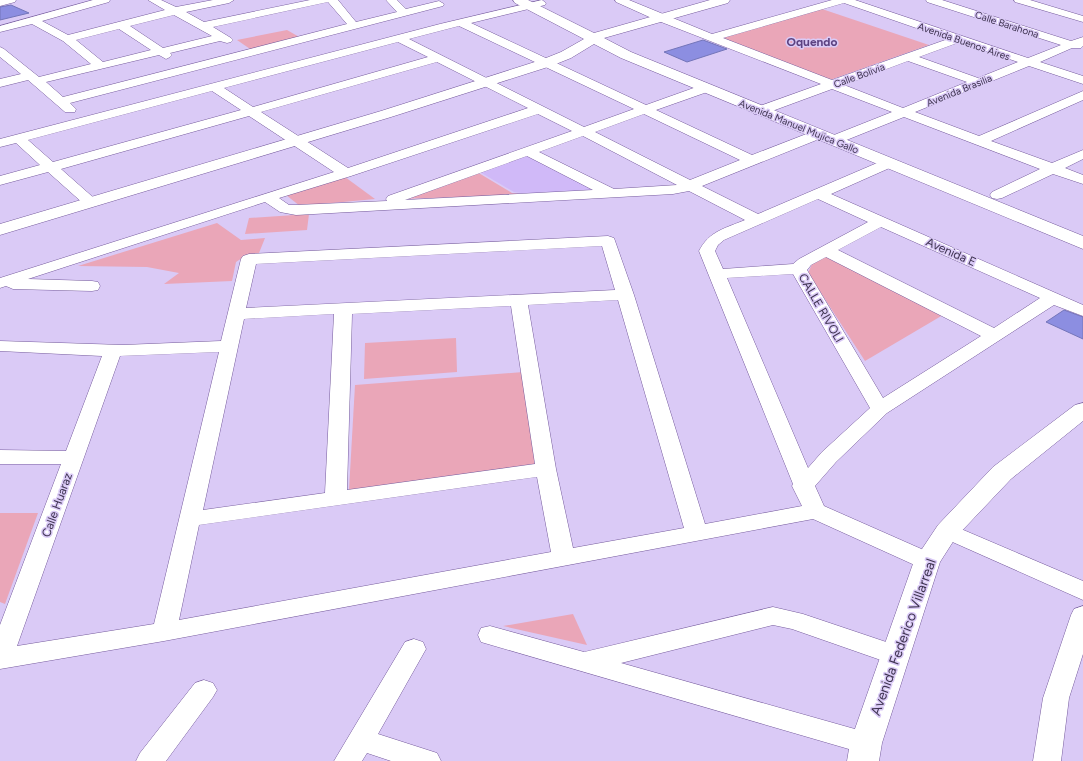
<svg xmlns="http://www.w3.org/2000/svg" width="1083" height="761" font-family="Figtree,sans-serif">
  <rect width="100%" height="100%" fill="#dacaf6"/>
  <polygon fill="#d0b9f8" points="529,155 593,190 529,194 514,192 480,172"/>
  <g fill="#eaa6b8">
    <polygon points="822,9 929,45 830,80 723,38"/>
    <polygon points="287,30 301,38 253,51 237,40"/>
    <polygon points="477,172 512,193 528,195 400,199"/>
    <polygon points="345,177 375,199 300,206 286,195"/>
    <polygon points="309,214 307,230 245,234 249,218"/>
    <polygon points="217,223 241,240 265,238 259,253 245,256 236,262 232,281 164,284 179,273 147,267 78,266"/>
    <polygon points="828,256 943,315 865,361 808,273 812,264"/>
    <polygon points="456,338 457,372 364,379 365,343"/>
    <polygon points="523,372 535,464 349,490 355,385"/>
    <polygon points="0,513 38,513 5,604 0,602"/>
    <polygon points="573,614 587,645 503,626"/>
  </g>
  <g fill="#8c8ee1" stroke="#7375b9">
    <polygon points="11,5 29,13 0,20 0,7"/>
    <polygon points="703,40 727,49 687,62 664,52"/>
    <polygon points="1064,310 1083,317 1083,339 1046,322"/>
  </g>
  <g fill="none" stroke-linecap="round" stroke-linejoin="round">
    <g stroke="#765c9d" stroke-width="1">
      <g id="street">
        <polygon points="0,0 16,0 15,2 0,6"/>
        <path d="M93,0H110L109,2L42,21L68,35L165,10L148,0H161L176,7L213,0H234L229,3L186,12L204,22L310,0H338L356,22L397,12L386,0H397L406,9L439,1L444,4L443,6L70,103L76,109L75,112H65L28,80L0,87V79L21,74L0,57V47L4,49L39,77L91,64L63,41L32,24L0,32V26ZM328,2L347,24L63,97L46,82L159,55L166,59L170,57L172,55L170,53L220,41L227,43L231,42L233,40L231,38L213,27ZM174,15L212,36L163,48L130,26ZM119,29L151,50L103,62L76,40Z"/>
        <path d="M542,0L546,3L545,5L471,23L646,105L702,85H710L712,88L710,91L656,110L752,155L814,131H824L826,134L824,137L702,186L758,214L884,160L889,159L894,160L896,163L894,166L831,194L1083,305V316L1054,305L887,413L836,462L815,486L824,506L935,555L939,561L935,567L927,569L919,567L813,519L164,641L0,669V625L61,464H0V450L66,451L102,356L0,351V341L123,345L221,341L241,259L243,256L249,254L608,236L614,238L634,295L705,524L802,506L792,486L793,484L699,251C709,231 726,228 745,220L689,191L673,194L296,215L280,212L265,202L28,279L92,281L98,282L100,286L98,290L92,291L13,289L6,286L0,288V278L334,172L249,116L61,169L95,199L98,202L95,205L90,207L85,205L48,172L0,185V176L40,165L16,143L0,147V139L440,24ZM459,26L634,109L584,127L409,39ZM398,42L428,57L253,107L224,88ZM437,62L528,108L348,168L261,112ZM212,91L241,110L53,162L28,140ZM538,114L572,131L388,196L386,199L387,201L296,205H289L279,198L351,176ZM644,114L740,160L690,180L595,132ZM583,136L677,185L614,189L539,152ZM527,156L593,190L405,200ZM818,199L868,222L799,259L793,264L723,269L715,251L718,245L724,240ZM881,227L1040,298L994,328L838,250ZM602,246L615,290L246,308L256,264ZM826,257L981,336L883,398L807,270L811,265ZM793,274L870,408L822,452L808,468L727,278ZM618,300L684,528L573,548L556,469L528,305ZM511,306L535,464L347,490L352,314ZM334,314L325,493L203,510L244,319ZM219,352L154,624L17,646L120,356ZM537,477L551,552L179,620L199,525Z"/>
        <path d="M615,0H629L712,34L832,0H855L1028,58L1061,45L927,2L926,0H942L1071,41L1083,37V46L1081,48H1072L1040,62L1083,76V84L1029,66L915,112L979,136L1083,91V100L991,141L1052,163L1083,150V159L1065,168L1083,175V184L1053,174L1002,198L997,199L992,198L990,195L992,192L1040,169L904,117L839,143L834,144L829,143L827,140L829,137L892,112L832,89L764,114H754L752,111L754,108L821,84L656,20L616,2ZM844,3L948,39L832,80L723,38ZM960,42L1018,62L978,78L919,57ZM908,61L967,82L903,108L844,85Z"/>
        <polygon points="1014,0 1030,0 1083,16 1083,22 1015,2"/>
        <polygon points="947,523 1083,581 1083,600 939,536 936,531 939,526"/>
        <polygon points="1083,606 1083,654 1069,698 1061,761 1033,761 1043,698 1071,615 1074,609"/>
        <polygon points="773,607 803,614 904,648 908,655 904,662 895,665 792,629 773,625 621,663 876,735 880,743 876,751 866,754 481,642 478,635 481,628 490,626 584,652"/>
        <polygon points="414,639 423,642 426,649 378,734 437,753 441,761 391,761 367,753 362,761 334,761 405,642"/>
        <polygon points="204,680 213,683 217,690 213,697 166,761 136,761 140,753 195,683"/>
      </g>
    </g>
    <g stroke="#765c9d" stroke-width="1">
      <g id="secondary">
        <polygon points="513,0 528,0 594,33 710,0 730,0 728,3 604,38 631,52 1083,236 1083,249 621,58 594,44 571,58 551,66 391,117 0,235 0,224 381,111 541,60 561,52 584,39 515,3"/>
        <polygon points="1083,403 1083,421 1011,479 956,537 940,562 882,743 879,761 847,761 850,743 914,561 938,525 993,467 1075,405"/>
      </g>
    </g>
    <use href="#street" fill="#fff" fill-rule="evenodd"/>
    <use href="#secondary" fill="#fff" fill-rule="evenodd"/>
  </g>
  <g text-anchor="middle" stroke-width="3" stroke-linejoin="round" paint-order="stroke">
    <g font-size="10" fill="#3e3350" stroke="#dacaf6">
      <text transform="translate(1007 24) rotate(18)" y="4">Calle Barahona</text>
      <text transform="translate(964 41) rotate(19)" y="4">Avenida Buenos Aires</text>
      <text transform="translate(859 75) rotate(-20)" y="4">Calle Bolivia</text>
      <text transform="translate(959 90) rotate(-22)" y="4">Avenida Brasilia</text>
      <text transform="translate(799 126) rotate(22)" y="4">Avenida Manuel Mujica Gallo</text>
    </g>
    <g font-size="12" font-weight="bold" fill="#5c4281" stroke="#dacaf6">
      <text x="812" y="46">Oquendo</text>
    </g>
    <g font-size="12" fill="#3e3350" stroke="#dacaf6">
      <text transform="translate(951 252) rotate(24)" y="4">Avenida E</text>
      <text transform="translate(821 308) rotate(60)" y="4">CALLE RIVOLI</text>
      <text transform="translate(57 505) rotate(-70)" y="4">Calle Huaraz</text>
    </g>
    <g font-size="14" fill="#3e3350" stroke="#dacaf6">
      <text transform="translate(903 637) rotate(-70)" y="5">Avenida Federico Villarreal</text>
    </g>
  </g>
</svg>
